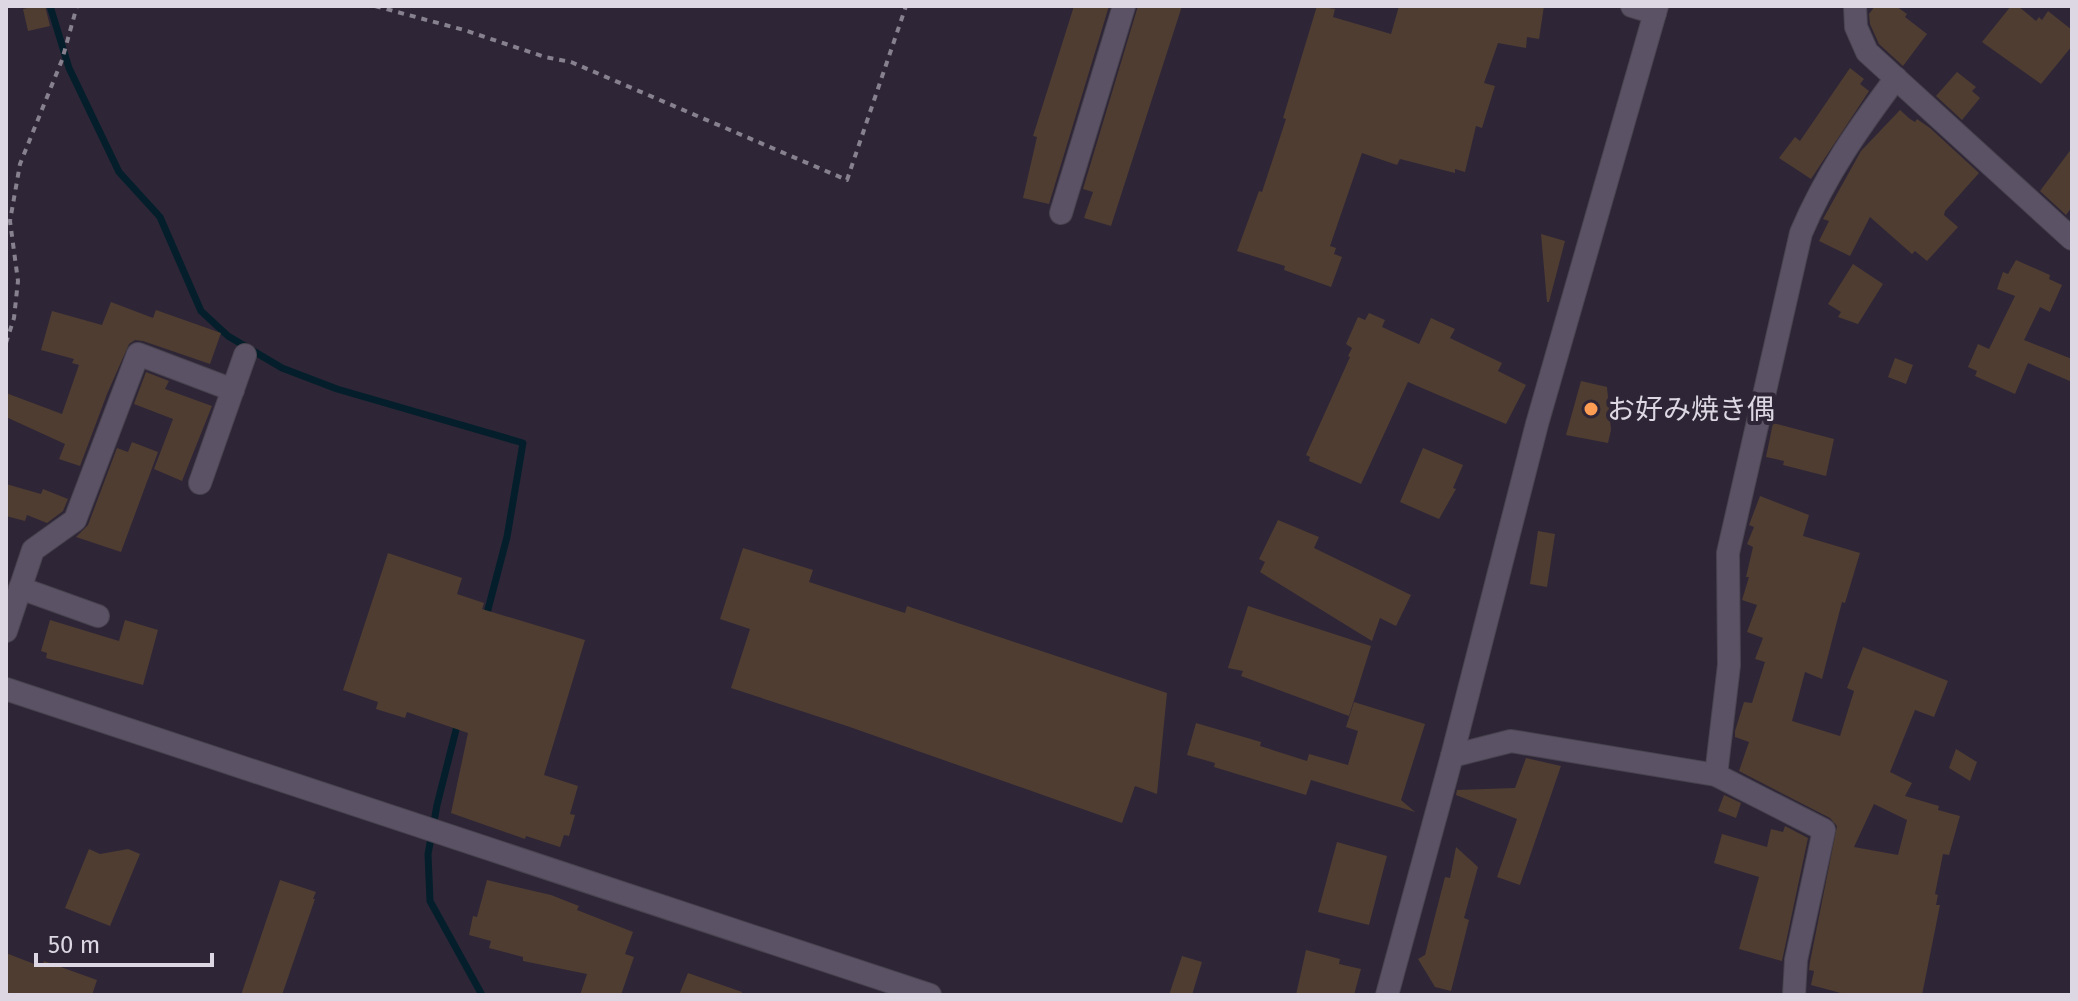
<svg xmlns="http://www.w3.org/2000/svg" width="2078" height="1001" font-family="'Fira Sans','Noto Sans JP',sans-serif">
  <rect width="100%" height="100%" fill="#2e2636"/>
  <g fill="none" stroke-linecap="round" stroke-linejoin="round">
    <g stroke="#041f2b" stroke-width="7">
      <polyline points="50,6 69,68 119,172 160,217 201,311 228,336 282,368 337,389 523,443 507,537 486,617"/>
      <polyline points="458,722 437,805 428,854 430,901 482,995"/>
    </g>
  </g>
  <g fill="#4f3d32" fill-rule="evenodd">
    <polygon points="37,6 45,6 50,26 28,31 23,9"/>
    <polygon points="1074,6 1109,6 1049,204 1023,198 1037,137 1033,136"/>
    <polygon points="1138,6 1182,6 1111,226 1084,218 1093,192 1083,189"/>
    <polygon points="1317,6 1335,9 1333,17 1391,34 1399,6 1544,6 1539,39 1527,37 1526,48 1498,43 1484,83 1495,86 1482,128 1476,126 1465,172 1455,169 1455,173 1400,159 1397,165 1362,153 1330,246 1336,248 1334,254 1342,257 1331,287 1284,270 1285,266 1237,251 1259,191 1262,192 1286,119 1283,118"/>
    <polygon points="1875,6 1896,6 1907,14 1905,17 1927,34 1903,66 1879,44 1870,24 1869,14"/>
    <polygon points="2011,6 2018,6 2036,21 2039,17 2042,20 2048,11 2072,30 2072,46 2041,84 1982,42"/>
    <polygon points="1850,68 1864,79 1860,84 1869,91 1811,179 1779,158 1795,137 1800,141"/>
    <polygon points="1957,72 1976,87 1972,91 1980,98 1962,120 1936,96"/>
    <polygon points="1900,110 1910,119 1915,122 1917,119 1930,128 1979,173 1945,211 1944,215 1958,227 1927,261 1915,251 1912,254 1870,217 1850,256 1819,241 1829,221 1823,219 1861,151"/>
    <polygon points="2072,148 2072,207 2066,215 2040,191"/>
    <polygon points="1541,234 1565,241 1549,302 1547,302"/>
    <polygon points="2016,260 2050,275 2049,279 2062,285 2050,312 2040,307 2024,340 2072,359 2072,382 2028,363 2015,394 1975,376 1977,371 1968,367 1978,344 1989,349 2015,296 1997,289 2003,272 2008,274"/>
    <polygon points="1853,264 1883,284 1858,324 1838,317 1841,312 1828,304"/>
    <polygon points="111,302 153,318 156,310 221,333 210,364 143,341 135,340 129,344 107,394 80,466 59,459 65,444 6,417 6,393 62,414 79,365 72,363 74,359 41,350 52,311 102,325"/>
    <polygon points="1369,313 1385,320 1382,327 1419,344 1431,318 1455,329 1450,338 1502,363 1498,371 1526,385 1506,424 1408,382 1361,484 1309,461 1310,457 1306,455 1350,357 1348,356 1352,348 1346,344 1358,317 1365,320"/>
    <polygon points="1895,358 1913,365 1906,384 1888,377"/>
    <polygon points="146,372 169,381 165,389 212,406 182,481 154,469 173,419 134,404"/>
    <polygon points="1581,381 1607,387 1611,430 1608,443 1566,435"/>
    <polygon points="1773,423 1834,439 1826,476 1783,465 1784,461 1766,457"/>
    <polygon points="132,442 158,452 121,552 76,537 88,525 117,448 128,452"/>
    <polygon points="1423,448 1463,465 1453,488 1456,489 1439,519 1400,502"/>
    <polygon points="6,484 41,494 43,489 68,499 63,511 47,523 27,515 25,521 6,516"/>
    <path d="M1760,496L1809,515L1803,536L1860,553L1845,603L1842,602L1822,679L1805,672L1792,721L1840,736L1854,691L1847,688L1863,647L1948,681L1934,717L1915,710L1890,772L1912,783L1905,796L1939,806L1938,810L1960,816L1949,855L1943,854L1935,894L1938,895L1936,905H1940L1922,995H1848L1811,985L1814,971L1809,970L1810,962L1837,826L1830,818L1739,771L1749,742L1735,737V731L1744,702L1752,703L1765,662L1755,659L1763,638L1747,632L1757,605L1742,600L1749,577H1746L1753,547L1747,544L1754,527L1749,525ZM1874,804L1907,820L1898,855L1854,847Z"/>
    <polygon points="1278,520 1319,537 1314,548 1411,595 1396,626 1380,618 1372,641 1260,572 1265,562 1259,559"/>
    <polygon points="1538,531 1555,534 1547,587 1530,584"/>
    <polygon points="743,548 813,570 809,582 905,613 907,606 1167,693 1157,794 1135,786 1122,823 847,726 731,688 750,629 720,619"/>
    <polygon points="388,553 462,578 457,594 484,603 482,609 585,640 544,775 578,786 570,814 575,815 569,836 564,835 560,847 526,836 525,839 451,813 468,733 407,712 405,718 376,709 378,702 343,690"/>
    <polygon points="1248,606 1371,646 1349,716 1241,676 1243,671 1228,668"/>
    <polygon points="50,620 119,641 125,620 158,630 143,685 46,658 47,653 41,651"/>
    <polygon points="1354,702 1425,724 1401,800 1415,812 1311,780 1306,795 1214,767 1215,763 1187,755 1196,723 1261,742 1260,746 1307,761 1309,754 1348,765 1358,731 1346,727"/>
    <polygon points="1956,749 1977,762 1970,781 1949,768"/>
    <polygon points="1526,758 1561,766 1520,885 1497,877 1517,819 1456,795 1457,790 1515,788"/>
    <polygon points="1724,795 1741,803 1736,818 1718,811"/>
    <polygon points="1785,826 1808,838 1782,961 1739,949 1759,877 1714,863 1722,834 1767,847 1771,829 1783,832"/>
    <polygon points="1337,842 1387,856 1369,925 1318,912"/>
    <polygon points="1456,847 1478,867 1464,918 1469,920 1451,991 1435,987 1418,959 1425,955 1445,877 1450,878"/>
    <polygon points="89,849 100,854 128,849 140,854 110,926 65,908"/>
    <polygon points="280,880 316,892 313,899 315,899 282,995 241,995"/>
    <polygon points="487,880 551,895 579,906 577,910 633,932 625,954 634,957 621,995 580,995 587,974 523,961 523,957 489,948 491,941 469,935 473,916 477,917"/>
    <polygon points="1306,950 1340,959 1339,964 1361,969 1354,995 1296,995"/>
    <polygon points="6,953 42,967 44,961 97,980 92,995 15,995 6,992"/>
    <polygon points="1182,956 1202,962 1192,995 1169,995"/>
    <polygon points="688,973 742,992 741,995 679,995"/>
  </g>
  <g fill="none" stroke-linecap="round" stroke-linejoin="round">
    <g stroke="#494350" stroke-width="24">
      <g id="minor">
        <polyline points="1632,6 1655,13"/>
        <polyline points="1855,6 1856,27 1867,52 2072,239"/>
        <polyline points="1061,213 1124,6"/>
        <polyline points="200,483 245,355"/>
        <polyline points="20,588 98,616"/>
        <polyline points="6,631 33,550 75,520 138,354 233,390"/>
        <polyline points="1452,756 1511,741 1716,775 1824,830 1796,960 1794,995"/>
        <path d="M1716,775L1729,665L1728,553L1801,233C1826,174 1858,129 1896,78"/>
      </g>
    </g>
    <g stroke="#494350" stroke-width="24">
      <g id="tertiary">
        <polyline points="6,689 930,995"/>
        <polyline points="1387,995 1452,756 1537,424 1657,6"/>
      </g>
    </g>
    <g stroke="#87808e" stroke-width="4" stroke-dasharray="6 6" stroke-linecap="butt">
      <polyline points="375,6 464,30 545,57 571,62 847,180 906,6"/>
      <polyline points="6,343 14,318 18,281 10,221 20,164 62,60 77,6"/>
    </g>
    <use href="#minor" stroke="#5b5365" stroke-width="22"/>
    <use href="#tertiary" stroke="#5b5365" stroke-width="22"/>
  </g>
  <circle fill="#fd9d54" stroke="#2e2636" stroke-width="3" cx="1591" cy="409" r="8"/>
  <g text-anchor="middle" stroke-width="8" stroke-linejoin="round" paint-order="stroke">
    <g font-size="28" fill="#dcd7e2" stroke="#2e2636" text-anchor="start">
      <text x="1607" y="419">お好み焼き偶</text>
    </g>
  </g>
  <rect width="2078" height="1001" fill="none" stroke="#dcd7e2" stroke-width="16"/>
  <path d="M36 953v12h176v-12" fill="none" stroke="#dcd7e2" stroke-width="4"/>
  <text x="48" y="953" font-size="24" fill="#dcd7e2" stroke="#2e2636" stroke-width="6" paint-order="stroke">50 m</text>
</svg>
